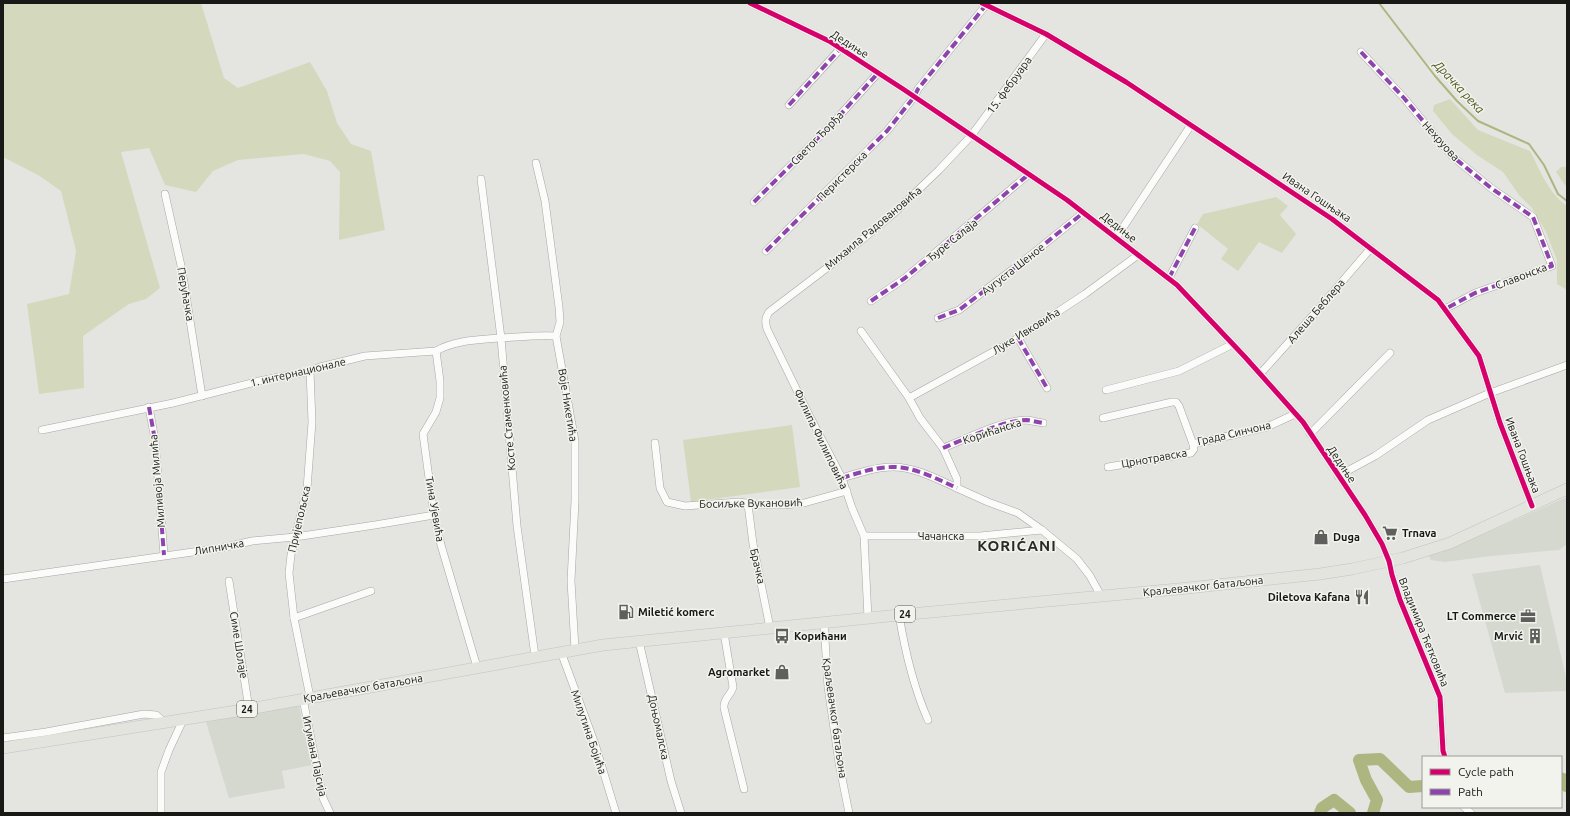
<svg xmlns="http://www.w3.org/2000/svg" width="1570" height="816" font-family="Ubuntu,sans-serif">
  <rect width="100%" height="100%" fill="#e4e5e0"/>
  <g fill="#d5d8ce">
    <polygon points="1567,497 1567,544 1559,550 1491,556 1445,562 1431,560 1428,555 1477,537"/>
    <polygon points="1540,565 1567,682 1567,691 1505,693 1472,574"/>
    <polygon points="299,705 312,765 282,771 285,788 229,798 206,722"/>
  </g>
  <g fill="#d4d9bd">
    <polygon points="3,3 201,3 224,78 238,88 310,62 327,91 337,123 351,144 371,151 385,230 339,240 340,172 330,161 304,154 238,160 213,171 196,192 165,185 149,148 121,152 160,288 146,299 129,304 83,336 84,388 39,394 27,304 69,294 76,251 61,191 38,175 3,157"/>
    <path d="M1450,99L1478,130L1530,151C1540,170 1549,194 1567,206V290L1557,284V260L1546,232L1532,208L1519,195L1503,172L1477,155L1452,134L1433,111L1434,105Z"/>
    <polygon points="1561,167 1567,167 1567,188 1556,172"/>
    <polygon points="1276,197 1288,206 1280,215 1296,234 1282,253 1259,242 1238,271 1221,259 1228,249 1197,224 1203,214"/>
    <polygon points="792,425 800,487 691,502 683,440"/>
  </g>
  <polygon fill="#adb680" points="1561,772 1567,774 1567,793 1561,790"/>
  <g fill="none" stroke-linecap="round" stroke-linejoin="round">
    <polyline stroke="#adb680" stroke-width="2" points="1379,3 1435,76 1457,101 1478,121 1529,144 1544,165 1558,194 1567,201"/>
    <g stroke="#adb680" stroke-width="12">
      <polyline points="1320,813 1322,808 1334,800 1350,813"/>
      <polyline points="1373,813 1377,800 1366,780 1359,760 1380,759 1409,787 1423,786"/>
    </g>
    <g stroke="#a6a7a4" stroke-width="8">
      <g id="street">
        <polyline points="750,3 829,41 903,89 1067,200 1177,285 1245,357 1303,422 1365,515 1382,544 1389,561 1392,575 1400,600 1440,697 1443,751 1445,757"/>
        <polyline points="982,3 1046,34 1126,82 1332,219 1438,300 1479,356 1500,423 1532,506"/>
        <polyline points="1361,52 1404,98 1452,156 1491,188 1533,217 1552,266 1475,293 1445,309"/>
        <polyline points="789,105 840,49"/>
        <polyline points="536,163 545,201 559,307 560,322 556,336 575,441 575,501 571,581 575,649"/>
        <polyline points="481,179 501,338 517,526 535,656"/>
        <polyline points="165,194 182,270 202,396"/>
        <polyline points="754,202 831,125 878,73"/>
        <polyline points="1116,238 1191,125"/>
        <polyline points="766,251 887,131 914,97 918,89 986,5"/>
        <polyline points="1169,278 1195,228"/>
        <polyline points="871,301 905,278 1029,174"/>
        <polyline points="938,318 959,310 1021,263 1083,213"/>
        <polyline points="861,331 909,398 920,418 943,448 957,479 957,488 988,502 1018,513 1042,530 1077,559 1090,576 1101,596"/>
        <polyline points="1018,338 1047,388"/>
        <polyline points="436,351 440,381 440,398 436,412 423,434 434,515 441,545 477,667"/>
        <polyline points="1260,374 1315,313 1371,248"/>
        <polyline points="1106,390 1179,371 1233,344"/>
        <polyline points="909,398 1018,338 1085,294 1138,255"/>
        <polyline points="149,407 155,440 164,555"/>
        <polyline points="1103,418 1172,402 1176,402 1179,406 1193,444 1267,427 1295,414"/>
        <path d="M42,430L173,403L259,381L310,371L320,367L365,356L436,351C455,340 478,340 500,338C520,337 535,335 556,336"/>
        <polyline points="1310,434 1390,353"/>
        <polyline points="655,443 660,488 667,502 685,506 739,502 760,505 784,505 804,503 847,491"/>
        <path d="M943,448C966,439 1003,420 1027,420C1032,421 1038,422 1043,423"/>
        <polyline points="1108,467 1191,453 1194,449 1193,444"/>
        <polyline points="1338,476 1375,456 1428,420 1490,393 1567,365"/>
        <path d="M842,478C858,473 876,467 893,467C915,467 937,479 957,488"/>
        <polyline points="748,504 753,544 770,628"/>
        <polyline points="864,536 980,536 1042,530"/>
        <polyline points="3,579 221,548 252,541 295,537 375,525 434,515"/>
        <polyline points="229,581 249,709"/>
        <path d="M899,615C905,651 913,686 928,720"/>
        <polyline points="294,618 371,591"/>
        <path d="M868,618L864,536L852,508L842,478L808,413L767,329C765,322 765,318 769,312L836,261L892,215L939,170L971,136L1046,34"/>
        <polyline points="824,623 828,687 839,763 849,813"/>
        <path d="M724,633L733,687C731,696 723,698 724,708L744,789"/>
        <polyline points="639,641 671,781 681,813"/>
        <polyline points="561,652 595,744 616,813"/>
        <polyline points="310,697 294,618 289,573 291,555 307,489 312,422 310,371"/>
        <polyline points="303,699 323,798 330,813"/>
        <polyline points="3,738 46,732 144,714 156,715 164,722"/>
        <polyline points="1464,807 1471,813"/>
        <polyline points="161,813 161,772 169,750 184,718"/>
      </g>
    </g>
    <g stroke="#c3c3c1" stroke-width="12">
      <polyline id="primary" points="3,748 249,709 603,645 899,615 1178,589 1320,574 1352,569 1403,558 1450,543 1567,489"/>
    </g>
    <use href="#street" stroke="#fbfbfa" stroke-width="7"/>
    <use href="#primary" stroke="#e2e4dd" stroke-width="11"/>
    <g stroke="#8e44ad" stroke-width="4" stroke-dasharray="8 4" stroke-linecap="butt">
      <polyline points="1361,52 1404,98 1452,156 1491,188 1533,217 1552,266 1475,293 1445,309"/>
      <polyline points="789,105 840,49"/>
      <polyline points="754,202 831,125 878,73"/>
      <polyline points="766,251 887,131 914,97 918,89 986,5"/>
      <polyline points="1169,278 1195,228"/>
      <polyline points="871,301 905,278 1029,174"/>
      <polyline points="938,318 959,310 1021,263 1083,213"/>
      <polyline points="1018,338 1047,388"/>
      <polyline points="149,407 155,440 164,555"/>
      <path d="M943,448C966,439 1003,420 1027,420C1032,421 1038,422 1043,423"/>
      <path d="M842,478C858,473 876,467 893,467C915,467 937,479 957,488"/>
    </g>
    <g stroke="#f2f3ed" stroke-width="8">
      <g id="cycleway">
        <polyline points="750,3 829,41 903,89 1067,200 1177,285 1245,357 1303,422 1365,515 1382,544 1389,561 1392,575 1400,600 1440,697 1443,751 1445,757"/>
        <polyline points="982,3 1046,34 1126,82 1332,219 1438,300 1479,356 1500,423 1532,506"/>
      </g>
    </g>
    <use href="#cycleway" stroke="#d6006c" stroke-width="5"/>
  </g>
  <defs>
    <g id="supermarket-bare" transform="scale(1.2)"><path d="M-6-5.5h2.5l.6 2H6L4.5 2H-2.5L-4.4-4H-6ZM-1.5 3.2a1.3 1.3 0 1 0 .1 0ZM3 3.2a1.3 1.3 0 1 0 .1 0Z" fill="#5f605d" stroke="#f2f3ed" stroke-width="2.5" paint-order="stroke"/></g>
    <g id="shop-bare" transform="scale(1.2)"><path d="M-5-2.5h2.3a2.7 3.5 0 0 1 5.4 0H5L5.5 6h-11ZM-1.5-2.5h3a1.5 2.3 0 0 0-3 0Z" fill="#5f605d" stroke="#f2f3ed" stroke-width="2.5" paint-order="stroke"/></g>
    <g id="restaurant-bare" transform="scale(1.2)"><path d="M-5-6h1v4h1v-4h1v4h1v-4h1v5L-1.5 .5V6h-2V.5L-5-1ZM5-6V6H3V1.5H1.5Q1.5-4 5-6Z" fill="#5f605d" stroke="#f2f3ed" stroke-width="2.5" paint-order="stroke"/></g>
    <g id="fuel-bare" transform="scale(1.2)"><path d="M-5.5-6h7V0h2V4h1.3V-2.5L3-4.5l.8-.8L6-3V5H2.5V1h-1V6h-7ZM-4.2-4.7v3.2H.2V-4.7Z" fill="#5f605d" stroke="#f2f3ed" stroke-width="2.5" paint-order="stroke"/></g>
    <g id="office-bare" transform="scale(1.2)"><path d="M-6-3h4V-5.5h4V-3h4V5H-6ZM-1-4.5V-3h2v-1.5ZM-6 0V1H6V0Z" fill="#5f605d" stroke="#f2f3ed" stroke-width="2.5" paint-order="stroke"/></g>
    <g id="bus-bare" transform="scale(1.2)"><path d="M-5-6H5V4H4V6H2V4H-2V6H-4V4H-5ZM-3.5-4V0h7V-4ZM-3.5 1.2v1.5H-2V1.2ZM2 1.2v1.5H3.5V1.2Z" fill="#5f605d" stroke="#f2f3ed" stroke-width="2.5" paint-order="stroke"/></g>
    <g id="building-bare" transform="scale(1.2)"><path d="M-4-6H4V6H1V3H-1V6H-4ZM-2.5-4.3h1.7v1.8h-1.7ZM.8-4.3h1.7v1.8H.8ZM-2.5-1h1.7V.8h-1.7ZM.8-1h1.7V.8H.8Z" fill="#5f605d" stroke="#f2f3ed" stroke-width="2.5" paint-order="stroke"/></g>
  </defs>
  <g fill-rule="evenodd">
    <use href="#supermarket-bare" x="1390" y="533"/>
    <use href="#shop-bare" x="1321" y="537"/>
    <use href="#restaurant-bare" x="1362" y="597"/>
    <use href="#fuel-bare" x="626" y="612"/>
    <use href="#office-bare" x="1528" y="616"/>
    <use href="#bus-bare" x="782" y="636"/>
    <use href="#building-bare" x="1535" y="636"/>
    <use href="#shop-bare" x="782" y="672"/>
  </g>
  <g text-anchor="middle" stroke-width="3" stroke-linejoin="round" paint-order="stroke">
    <g fill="#f2f3ed" stroke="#595a56" stroke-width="1">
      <rect x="895" y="606" width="20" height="16" rx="3"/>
      <rect x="237" y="701" width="20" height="16" rx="3"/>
    </g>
    <g font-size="10" font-weight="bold" fill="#181916">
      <text x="905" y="618">24</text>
      <text x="247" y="713">24</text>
    </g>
    <g font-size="11" fill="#181916" stroke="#f2f3ed">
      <text transform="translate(850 44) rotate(32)" y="4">Дедиње</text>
      <text transform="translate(1009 85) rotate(-54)" y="4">15. фебруара</text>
      <text transform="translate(817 138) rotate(-46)" y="4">Светог Ђорђа</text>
      <text transform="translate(1441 141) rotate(48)" y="4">Нехруова</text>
      <text transform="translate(842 176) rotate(-45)" y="4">Перистерска</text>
      <text transform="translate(1317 197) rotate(34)" y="4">Ивана Гошњака</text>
      <text transform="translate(1119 227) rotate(38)" y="4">Дедиње</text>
      <text transform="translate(873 228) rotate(-40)" y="4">Михаила Радовановића</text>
      <text transform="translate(952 240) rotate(-39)" y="4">Ђуре Салаја</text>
      <text transform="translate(1013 269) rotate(-38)" y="4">Аугуста Шеное</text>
      <text transform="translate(1521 276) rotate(-21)" y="4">Славонска</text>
      <text transform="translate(186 294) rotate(80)" y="4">Перућачка</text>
      <text transform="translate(1316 311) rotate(-49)" y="4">Алеша Беблера</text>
      <text transform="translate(1026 331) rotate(-32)" y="4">Луке Ивковића</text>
      <text transform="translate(298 372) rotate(-13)" y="4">1. интернационале</text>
      <text transform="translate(568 405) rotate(81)" y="4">Воје Никетића</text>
      <text transform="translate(507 418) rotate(-95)" y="4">Косте Стаменковића</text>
      <text transform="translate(992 431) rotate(-18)" y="4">Корићанска</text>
      <text transform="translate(1234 433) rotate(-13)" y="4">Града Синчона</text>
      <text transform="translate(821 439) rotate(64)" y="4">Филипа Филиповића</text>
      <text transform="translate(1523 455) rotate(69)" y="4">Ивана Гошњака</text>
      <text transform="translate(1154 458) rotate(-10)" y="4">Црнотравска</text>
      <text transform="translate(1342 464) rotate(56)" y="4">Дедиње</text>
      <text transform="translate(157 481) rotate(-95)" y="4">Миливоја Милића</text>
      <text transform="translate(751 503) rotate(-1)" y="4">Босиљке Вукановић</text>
      <text transform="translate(435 509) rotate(80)" y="4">Тина Ујевића</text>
      <text transform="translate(299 519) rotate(-77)" y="4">Пријепољска</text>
      <text x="941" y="540">Чачанска</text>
      <text transform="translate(219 547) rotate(-10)" y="4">Липничка</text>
      <text transform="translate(758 566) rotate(77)" y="4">Брачка</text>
      <text transform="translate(1203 586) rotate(-6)" y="4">Краљевачког батаљона</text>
      <text transform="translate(1424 632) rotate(68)" y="4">Владимира Ћетковића</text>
      <text transform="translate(239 645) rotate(81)" y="4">Симе Шолаје</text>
      <text transform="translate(363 688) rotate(-10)" y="4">Краљевачког батаљона</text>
      <text transform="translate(835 718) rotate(82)" y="4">Краљевачког батаљона</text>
      <text transform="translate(659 727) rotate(78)" y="4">Доњомалска</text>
      <text transform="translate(589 732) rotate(71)" y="4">Милутина Бојића</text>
      <text transform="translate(315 756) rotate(78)" y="4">Игумана Пајсија</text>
    </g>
    <g font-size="11" font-weight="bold" fill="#181916" stroke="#f2f3ed" text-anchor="start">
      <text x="1402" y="537">Trnava</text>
      <text x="1333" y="541">Duga</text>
      <text x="1350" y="601" text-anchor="end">Diletova Kafana</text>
      <text x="638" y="616">Miletić komerc</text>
      <text x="1516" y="620" text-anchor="end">LT Commerce</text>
      <text x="794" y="640">Корићани</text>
      <text x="1523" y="640" text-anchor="end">Mrvić</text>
      <text x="770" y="676" text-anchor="end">Agromarket</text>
    </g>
    <g font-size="12" font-style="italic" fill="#4c541d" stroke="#f2f3ed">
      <text transform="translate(1459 87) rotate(47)" y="4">Драчка река</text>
    </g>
    <g font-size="15" font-weight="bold" letter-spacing="1" fill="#292a25" stroke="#f2f3ed">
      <text x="1017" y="551">KORIĆANI</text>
    </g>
  </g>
  <rect width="1570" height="816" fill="none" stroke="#181916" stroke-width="8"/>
  <rect x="1422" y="756" width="140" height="52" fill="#f2f3ed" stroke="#9b9c97"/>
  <rect x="1430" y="769" width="20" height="6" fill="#d6006c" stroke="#9b9c97"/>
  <text x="1458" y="776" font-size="12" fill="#181916">Cycle path</text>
  <rect x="1430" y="789" width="20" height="6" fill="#8e44ad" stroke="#9b9c97"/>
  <text x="1458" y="796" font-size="12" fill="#181916">Path</text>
</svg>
